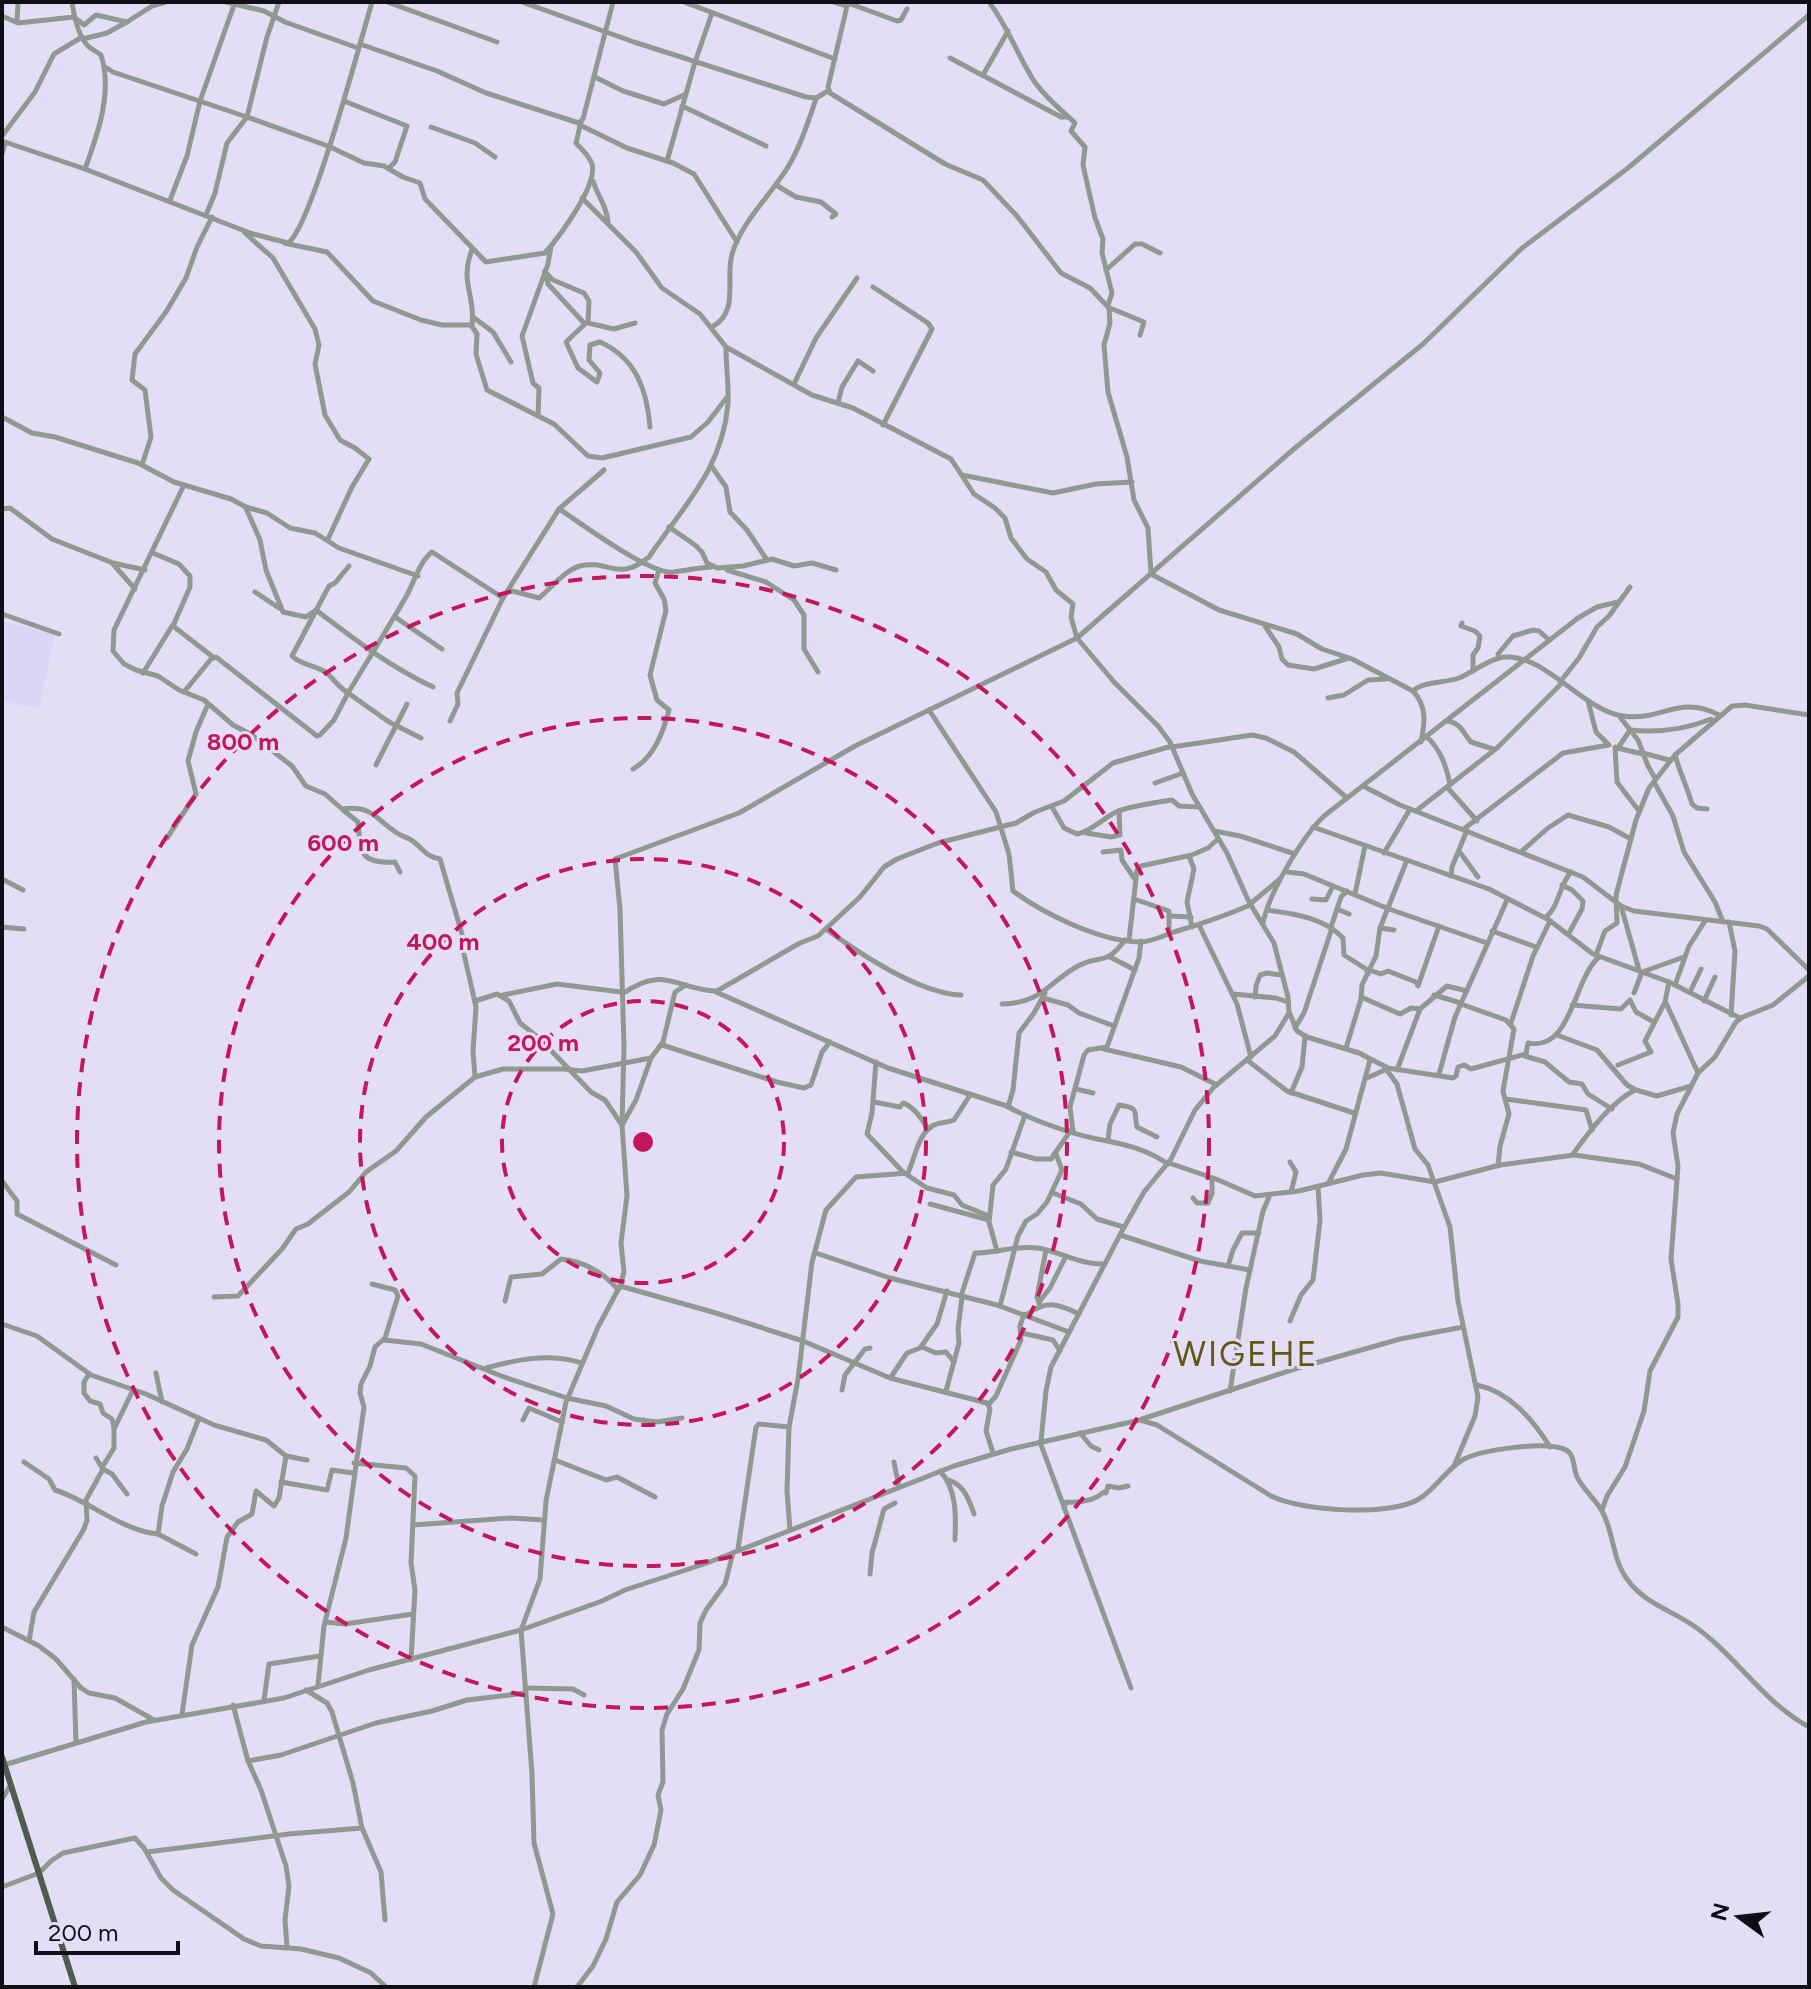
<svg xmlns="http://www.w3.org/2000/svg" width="1811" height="1989" font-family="Figtree,sans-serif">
  <rect width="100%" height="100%" fill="#e3def6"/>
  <polygon fill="#dcd5f5" points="2,622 55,633 39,709 2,701"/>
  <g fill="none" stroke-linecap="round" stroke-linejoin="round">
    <g stroke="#909991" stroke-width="5">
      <path d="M72,2C74,16 78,37 89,47C93,50 97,52 101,55C113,92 98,133 85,169"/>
      <polyline points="226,2 264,11 285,22 358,48"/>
      <polyline points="387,2 497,42"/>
      <polyline points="522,2 634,42 806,97 816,98 828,91"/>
      <polyline points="684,2 835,59"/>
      <polyline points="834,2 847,6"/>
      <path d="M848,2L828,87L830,93L945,164L983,180L1017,216L1061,273L1090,288L1109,308L1110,323L1104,345L1108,392L1127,457L1134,500L1148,528L1151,574L1219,610L1297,634L1322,649L1352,659L1413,691C1427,706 1425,723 1421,742"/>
      <path d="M989,2C1008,27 1018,56 1034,81C1045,97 1061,110 1075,123L1071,131L1085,147L1083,165L1095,218L1103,239L1102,253L1112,293L1108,305"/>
      <polyline points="848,3 897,21 901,20 907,9"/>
      <polyline points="2,16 18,23 74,17 84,25 96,15 127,22 152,6 166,2"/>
      <polyline points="17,22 18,2"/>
      <polyline points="83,39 107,33 127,22"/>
      <polyline points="360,44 437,71 486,93 579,123 583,119 613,2"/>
      <polyline points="950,58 1061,117 1067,117"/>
      <path d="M105,67L113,72L247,117L328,146L364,163L384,166L403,177L420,183L425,199L486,262L545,253C559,237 598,185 592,164C589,155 581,149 576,143L581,122"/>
      <polyline points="983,75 1008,31"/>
      <polyline points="595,77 623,91 664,104 684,95"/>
      <polyline points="344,101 407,126 395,162 389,168"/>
      <polyline points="682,106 766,146"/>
      <polyline points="580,125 627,148 673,163 694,174 737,242"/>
      <polyline points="431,127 475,143 495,157"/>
      <polyline points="2,136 35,92 54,54 82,37"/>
      <path d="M2,141L85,169L250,233L288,243C311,228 361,39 372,2"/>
      <polyline points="2,154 5,143"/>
      <polyline points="667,161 695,62 712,13"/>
      <path d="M593,181C598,197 607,206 608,223"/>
      <polyline points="776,185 796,197 821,202 836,214 832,217"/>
      <polyline points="582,198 636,252 662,288 700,314 726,347 812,395 853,408 951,459 974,494 995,508 1005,518 1011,538 1027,559 1046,572 1056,590 1073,604 1071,617 1077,638 1114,682 1158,726 1170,742 1192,794 1227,853 1249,902 1274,943 1288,997 1289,1013 1275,1036 1214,1087 1195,1110 1171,1159 1144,1192 1122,1231 1051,1367 1046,1391 1041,1441"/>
      <polyline points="170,200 187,156 200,101 234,5"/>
      <polyline points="206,215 215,193 227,143 247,117 267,37 279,2"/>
      <polyline points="245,233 273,258 315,329 319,345 315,364 325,415 340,440 355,448 369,459 352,487 328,539"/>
      <polyline points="284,243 327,252 373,301 421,320 442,325 471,325 477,334 476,354 487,390 554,424 588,456 602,458 691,437 708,422 728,396"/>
      <path d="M472,250C459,282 476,295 472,326"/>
      <polyline points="1106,270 1135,244 1142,244 1160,253"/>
      <path d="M545,271L548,284L585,324L566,342L578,368L597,382L600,373L589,360L590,345L600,342C636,358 647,390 650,427"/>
      <polyline points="545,272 553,280 584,293 589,301 588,323 614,329 635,323"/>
      <polyline points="873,287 928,323 932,329 883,425"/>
      <polyline points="1110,308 1144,322 1140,335"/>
      <polyline points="473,317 493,332 511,362"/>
      <path d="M712,327C740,312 725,279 732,254C742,221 770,196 788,167C801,145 808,122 816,99"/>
      <polyline points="794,384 816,338 857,278"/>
      <polyline points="838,403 842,387 858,361 873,371"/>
      <polyline points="538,416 539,388 533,383 522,336 548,264 551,246"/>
      <polyline points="2,417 32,433 55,437 138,463 174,482 231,499 246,507 267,513 290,528 315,533 339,548 418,576"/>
      <polyline points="142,465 151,437 145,390 132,380 135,354 166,312 186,278 197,247 212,217"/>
      <polyline points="712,467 726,487 730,512 747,530 767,560"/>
      <polyline points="962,475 1053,493 1096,484 1132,482"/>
      <path d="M184,485L114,630L113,651L124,664L136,670L158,676L179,690L204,700L233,725L252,735L292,766L306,786L325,794L342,809C373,805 375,819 397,833C403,837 410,838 414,842C424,850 427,857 440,859L464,941L462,945L476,1007L473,1051L475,1077"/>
      <path d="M246,508L260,540L266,570L283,612L306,617L316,610C354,639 390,667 433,687"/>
      <polyline points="2,509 10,508 52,539 113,563 145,570"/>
      <polyline points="559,509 604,470"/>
      <polyline points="669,527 695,545 702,552 707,563 717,568 743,566 772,559 794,566 812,563 836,570"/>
      <polyline points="153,553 179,564 190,576 190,587 173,626 213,657"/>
      <polyline points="113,564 135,589"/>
      <polyline points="727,570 766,582 794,600 804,615 804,649 818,672"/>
      <path d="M508,590L539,598C551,588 565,570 580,566C609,559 617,583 649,557C684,505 722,470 728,404C729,386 726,367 726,348"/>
      <polyline points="255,592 279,608"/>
      <path d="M503,598L559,509C581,523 651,576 674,572C686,570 698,568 711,567"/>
      <polyline points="2,614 59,634"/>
      <polyline points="395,617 442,649"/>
      <polyline points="1462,623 1461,626 1475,631 1480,636 1478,648 1473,655 1473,670"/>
      <polyline points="1265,626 1279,647 1282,659 1288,665 1314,669 1349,658"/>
      <polyline points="1498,654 1513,636 1533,630 1539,631 1549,640"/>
      <polyline points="143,673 172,626"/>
      <polyline points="1560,682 1579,658 1597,627 1609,616 1630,587"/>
      <path d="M1413,691C1423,681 1445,683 1459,678C1474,672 1488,659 1504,657C1546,654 1582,710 1623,716C1660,722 1679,694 1719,715"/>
      <path d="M184,692L211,659L216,657L317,736L320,735L334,720L348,693C339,687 335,681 328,674C317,665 302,666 292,656L329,586L335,583L349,566"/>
      <polyline points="1328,698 1344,695 1368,680 1386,679"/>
      <polyline points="1588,701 1596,732 1608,744"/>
      <path d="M929,710L996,812L1009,854L1013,891C1044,914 1099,941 1139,942C1151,942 1163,936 1174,932C1201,924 1225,916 1250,905"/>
      <polyline points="1620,717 1638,740 1648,766 1655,778"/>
      <path d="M1448,721C1462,724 1463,733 1471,742L1493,749"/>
      <path d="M1427,737C1441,750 1446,766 1450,784"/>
      <path d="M421,738L389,722L348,693C368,660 388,628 407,595C414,582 420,561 432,552L503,598L457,693L458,704L450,721"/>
      <polyline points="1172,747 1252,735 1266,738 1294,752 1347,798"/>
      <polyline points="1615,747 1617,782 1639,811"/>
      <polyline points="1617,748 1643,754"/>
      <path d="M1618,748L1630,730C1659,733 1684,730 1711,719"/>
      <polyline points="1643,753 1669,760"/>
      <path d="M1675,755C1680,773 1687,787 1692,804L1697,808L1707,809"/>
      <polyline points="376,765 407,704"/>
      <path d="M633,769C654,757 663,733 669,710L657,700L650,675L666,610L664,599L655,583L659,570"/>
      <polyline points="1654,782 1673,816 1684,852 1715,902 1723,922"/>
      <polyline points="1155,783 1183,773"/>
      <polyline points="1363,786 1400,805 1583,877 1621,906 1634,911 1759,926 1767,929 1809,970"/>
      <polyline points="1447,787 1477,821"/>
      <path d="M1052,807L1064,828L1077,834C1092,831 1102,819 1116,812C1128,807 1158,802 1172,800L1179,806L1199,807"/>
      <path d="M343,810L358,822C361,851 358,864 395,862L400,872"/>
      <polyline points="1416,811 1497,748 1562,683"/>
      <polyline points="1313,827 1489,889 1549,920 1593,954 1669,982 1740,1018"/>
      <polyline points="1465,828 1563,753 1609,745"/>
      <polyline points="1214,831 1240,836 1295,854"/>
      <polyline points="1086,833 1111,837 1120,835 1119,811"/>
      <polyline points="167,838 196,794 188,761 196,732 208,704"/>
      <polyline points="1459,851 1478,877"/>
      <polyline points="1522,851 1548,828 1568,815 1609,827 1631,839"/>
      <polyline points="1103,852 1121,850 1122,860 1134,878"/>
      <polyline points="1384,853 1410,809"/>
      <polyline points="1189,856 1194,869 1187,902 1192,927"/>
      <polyline points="1287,872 1304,874 1389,909 1487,943"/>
      <polyline points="1451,876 1452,867 1467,830"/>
      <polyline points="2,879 23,890"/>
      <polyline points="1562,885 1572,890 1583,901 1582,909 1569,933"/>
      <polyline points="1355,894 1365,846"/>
      <polyline points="1134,899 1169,911 1169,934"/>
      <polyline points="1312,899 1326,900 1333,886"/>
      <polyline points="1250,904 1280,879"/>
      <polyline points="1621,906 1639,970"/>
      <polyline points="1337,909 1349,914"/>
      <path d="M1267,910C1294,914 1323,917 1343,938L1344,955L1366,969L1368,974"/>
      <polyline points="1169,916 1191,917"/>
      <path d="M1546,917C1559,907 1559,885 1571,872"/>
      <polyline points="1729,922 1735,951 1731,1015"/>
      <path d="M1263,923C1269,893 1302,837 1324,816L1578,618L1597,607L1618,602"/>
      <polyline points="1199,925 1237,1004 1251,1057"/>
      <polyline points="2,927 24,929"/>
      <polyline points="1331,927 1341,897 1347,891"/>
      <polyline points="1380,928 1394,930"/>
      <path d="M826,929C860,954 919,993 961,995"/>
      <polyline points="1492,931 1536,947"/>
      <polyline points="1129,940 1137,870 1141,866 1192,855 1208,848 1218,839"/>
      <polyline points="1596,955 1605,931 1617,923 1616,895 1636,820 1649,788 1675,755 1732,706 1745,705 1809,715"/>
      <polyline points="1110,957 1135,970"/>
      <polyline points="1369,970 1381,974 1388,971 1416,982 1418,986 1439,926"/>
      <polyline points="1675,985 1689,946 1705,921"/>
      <path d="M716,992L888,1068L1007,1106C1028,1119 1072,1134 1097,1139C1123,1144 1145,1148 1168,1164"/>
      <polyline points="1690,992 1701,969"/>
      <polyline points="1634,993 1642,972 1684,957"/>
      <path d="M622,994C665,964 676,990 717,991L800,943L818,936L860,897L884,867L897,859L938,843L1016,823L1035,812L1064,801L1113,763L1172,746"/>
      <polyline points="1233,994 1276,998 1288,1002"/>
      <polyline points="503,995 557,984 621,992"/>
      <polyline points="1434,995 1461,1003"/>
      <polyline points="1255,997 1256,986 1260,975 1267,973 1281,975"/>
      <polyline points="1361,997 1400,1014 1411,1008 1420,1009"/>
      <polyline points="1043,998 1068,1005 1079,1013 1114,1026"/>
      <polyline points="475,1001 497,994 509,1001 520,1023 539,1038 591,1092 605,1100 622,1125 636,1100 651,1058 663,1042 675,992 686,985"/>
      <polyline points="1704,1001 1715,977"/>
      <polyline points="1666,1003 1698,1073"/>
      <path d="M1002,1004C1043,1003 1047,983 1078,966C1102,953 1104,968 1125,940"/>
      <polyline points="1461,1004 1506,1020 1514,1029 1503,1091 1509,1114 1500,1146 1498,1166"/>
      <polyline points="1572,1005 1621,1009 1630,1000 1636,1012 1654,1022"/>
      <path d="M1290,1014L1297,1031L1307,1037L1359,1053L1388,1068L1453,1078L1456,1076L1458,1067L1464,1065L1471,1069L1526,1054L1528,1043C1572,1052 1573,979 1599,957"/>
      <polyline points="1511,1023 1533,956 1550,921"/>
      <polyline points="1295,1028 1304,1013 1332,928"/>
      <polyline points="1557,1035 1597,1050 1627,1085 1636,1090 1657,1096 1691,1086"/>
      <polyline points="662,1045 777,1082 804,1088 811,1085 822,1052 830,1042"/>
      <polyline points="1346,1048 1361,999 1362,985 1376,956 1380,928 1407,860"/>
      <polyline points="1104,1049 1181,1067 1217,1085"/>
      <polyline points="1525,1056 1545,1062 1569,1082 1582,1084 1588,1094 1612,1109"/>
      <polyline points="1247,1060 1287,1091 1354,1113"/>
      <polyline points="876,1062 872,1113 867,1134 904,1173"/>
      <polyline points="1618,1065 1651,1052 1645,1041 1665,1002 1669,982"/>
      <polyline points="1386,1069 1397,1084 1415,1149 1428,1165 1450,1227 1458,1301 1478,1397 1475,1416 1454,1466"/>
      <polyline points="1397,1070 1420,1009 1447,986 1467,991"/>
      <polyline points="1439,1074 1455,1017 1507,900"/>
      <polyline points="1367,1078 1387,1069"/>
      <polyline points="1076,1089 1093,1093"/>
      <polyline points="1291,1093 1302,1067 1305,1037"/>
      <polyline points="1505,1099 1586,1110 1592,1130"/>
      <path d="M874,1102L900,1107L903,1103C913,1106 923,1120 928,1129"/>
      <polyline points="1008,1107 1013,1090 1019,1033 1034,1013 1045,993"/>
      <polyline points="1073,1131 1070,1107 1084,1055 1088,1050 1107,1047 1139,958 1141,941"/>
      <path d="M1108,1140L1110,1124L1119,1105C1141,1108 1133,1112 1137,1127L1157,1137"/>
      <polyline points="1011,1152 1036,1159 1051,1159 1071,1130"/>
      <path d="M1573,1154C1589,1132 1610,1103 1635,1090"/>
      <polyline points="1290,1162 1296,1172 1291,1192"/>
      <polyline points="1169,1163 1216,1179 1255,1196 1299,1191 1363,1175 1381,1173 1435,1182 1500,1165 1574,1155 1639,1164 1677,1179"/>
      <polyline points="906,1174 927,1188 954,1195 962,1205 989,1216"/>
      <polyline points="2,1181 17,1201 17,1214 116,1265"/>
      <polyline points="1329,1182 1346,1149 1370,1060"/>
      <polyline points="1053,1193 1081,1204 1097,1219 1124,1227"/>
      <polyline points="1193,1198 1197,1203 1208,1203 1212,1193 1212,1178"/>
      <polyline points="930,1204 989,1220"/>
      <polyline points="1120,1235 1200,1261 1250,1270"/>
      <polyline points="997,1251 989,1222 993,1185 1006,1169 1025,1115"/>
      <polyline points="816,1253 890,1278 997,1305 1069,1332"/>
      <polyline points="1228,1266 1233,1250 1242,1233 1259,1233"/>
      <polyline points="620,1286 716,1313 803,1341 890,1378 987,1403 990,1409 986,1431 993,1453"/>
      <path d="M961,1296L975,1253C996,1253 1016,1245 1038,1248C1061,1252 1081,1265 1105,1264"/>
      <polyline points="214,1297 238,1296 282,1249 296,1229 308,1224 349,1192 366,1172 396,1151 426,1117 475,1077 503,1069 563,1069 582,1071 651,1058"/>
      <path d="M505,1301L511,1277L542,1274L561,1259C583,1261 605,1273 618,1290"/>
      <polyline points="1039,1302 1050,1288 1066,1256"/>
      <polyline points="1040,1305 1037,1297 1046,1250"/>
      <polyline points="1000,1306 1018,1236 1026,1221 1037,1214 1047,1202 1062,1170 1056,1154"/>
      <path d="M1026,1315C1046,1300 1057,1303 1079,1314"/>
      <polyline points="1290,1321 1301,1295 1313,1280 1320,1221 1318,1186"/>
      <polyline points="2,1324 37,1336 91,1375 146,1394 214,1425 266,1440 286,1456 307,1460"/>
      <polyline points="1022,1333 1053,1340 1060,1351"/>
      <polyline points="384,1340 421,1344 504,1377 567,1398 606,1406 634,1419 657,1422 682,1418"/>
      <polyline points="922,1347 936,1353 946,1352 954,1362"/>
      <path d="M486,1368C519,1359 549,1353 582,1363"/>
      <polyline points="156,1373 162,1402"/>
      <polyline points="89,1374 84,1382 84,1393 90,1401 100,1404 103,1413 112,1419 114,1428"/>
      <polyline points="891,1377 907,1353 920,1348 937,1324 947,1291"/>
      <path d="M1477,1385C1510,1392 1533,1420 1550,1447"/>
      <polyline points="842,1390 845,1375 865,1349 870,1348"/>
      <polyline points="946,1391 959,1343 958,1329 962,1297"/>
      <polyline points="1230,1391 1246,1288 1263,1211 1269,1197"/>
      <polyline points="989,1404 996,1396 1021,1340 1020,1326 1024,1314"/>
      <polyline points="1142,1419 1298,1368 1400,1339 1463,1327"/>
      <polyline points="523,1420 529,1408 562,1422"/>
      <polyline points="1080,1433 1091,1446 1099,1450"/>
      <polyline points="1040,1442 1131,1688"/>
      <polyline points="555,1460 606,1480 617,1477 655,1497"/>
      <path d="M24,1462L49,1479L55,1490C90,1501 120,1530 158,1534"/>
      <polyline points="894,1462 899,1487"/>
      <polyline points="354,1463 406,1468 415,1476 411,1563 415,1590 411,1660"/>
      <polyline points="103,1466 114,1448 114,1429 133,1390"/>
      <polyline points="103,1469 112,1474 127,1494"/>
      <path d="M940,1471C957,1489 956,1516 955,1540"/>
      <path d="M948,1480C964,1484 969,1500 974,1514"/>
      <polyline points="281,1482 327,1490 332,1470 353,1473"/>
      <path d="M1064,1508L1066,1502C1080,1503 1094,1501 1104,1492L1106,1493L1108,1486L1119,1488L1128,1486"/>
      <polyline points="1602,1510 1607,1496 1625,1467 1644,1411 1650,1371 1678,1317 1678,1304 1671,1259 1678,1166 1673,1133 1677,1114 1698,1073 1715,1057 1736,1022 1743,1017 1773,1005 1809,976"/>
      <polyline points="413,1525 511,1518 544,1520"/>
      <path d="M790,1530L787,1491L789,1427L798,1379L812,1262L826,1210L856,1177L908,1173C915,1158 918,1133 934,1125C941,1122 947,1123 954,1120L970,1095"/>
      <polyline points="738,1549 756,1427 759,1424 789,1427"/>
      <polyline points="196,1554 158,1534 162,1506 173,1472 187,1449 199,1418"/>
      <polyline points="870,1574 872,1553 884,1509 895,1503"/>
      <polyline points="325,1622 345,1624 413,1614"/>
      <polyline points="2,1627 39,1646 56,1659 81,1688 89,1693 115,1698 154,1720"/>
      <polyline points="29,1641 34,1612 84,1529 87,1520 86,1500 103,1469 96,1458"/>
      <polyline points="74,1679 76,1743"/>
      <polyline points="318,1685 324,1626 346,1538 364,1407 360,1393 361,1384 370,1366 375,1347 385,1338 398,1296 395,1290 372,1284"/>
      <polyline points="525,1688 573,1689 584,1695"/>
      <polyline points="306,1690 327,1703 332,1712 353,1783 362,1828 381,1872 385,1920"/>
      <polyline points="264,1700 269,1664 320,1656"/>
      <polyline points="233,1705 248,1761 261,1790 286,1866 289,1886 285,1920 287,1947"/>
      <polyline points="182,1714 192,1645 218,1587 227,1537 238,1522 252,1514 256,1491 274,1506 279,1498 286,1456"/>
      <polyline points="248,1761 281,1755 376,1723 432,1711 467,1700 526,1693"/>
      <path d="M4,1765L146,1722L284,1698L369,1670L521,1630L602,1601L625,1590L707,1563L954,1466L1011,1449L1140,1420L1157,1425L1271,1496C1301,1511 1389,1517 1419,1499C1436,1489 1446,1469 1464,1459C1482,1450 1548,1440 1566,1450C1575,1455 1573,1468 1577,1477C1583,1489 1595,1499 1602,1511C1614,1532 1612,1559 1627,1579C1643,1602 1668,1609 1691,1624C1735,1653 1761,1701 1809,1727"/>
      <polyline points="2,1799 10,1786"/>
      <polyline points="147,1852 289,1834 362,1828"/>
      <polyline points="2,1887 39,1873 51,1861 63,1853 135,1838 144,1848 161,1878 173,1890 244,1939 261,1946 301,1949 339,1958 371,1973 386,1987"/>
      <polyline points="534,1987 553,1914 534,1843 532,1774 521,1630 540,1579 546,1501 566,1402 598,1327 620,1286 624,1272 621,1243 627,1196 622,1125 624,1046 620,909 615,859 739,813 855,746 1077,638 1295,448 1423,344 1521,249 1628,168 1809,15"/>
      <polyline points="577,1987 593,1966 606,1939 617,1902 640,1875 654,1845 661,1810 658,1795 663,1782 662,1730 667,1714 683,1689 699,1650 700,1623 706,1610 725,1584 733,1553"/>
    </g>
    <polyline stroke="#4d5c4f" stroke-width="6" points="2,1757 75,1987"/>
  </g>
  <g fill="none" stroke="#c2185b" stroke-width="4" stroke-dasharray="14 10">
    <circle cx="643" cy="1142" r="141"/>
    <circle cx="643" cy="1142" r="283"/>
    <circle cx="643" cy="1142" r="424"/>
    <circle cx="643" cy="1142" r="566"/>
  </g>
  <g text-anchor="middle" stroke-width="6" stroke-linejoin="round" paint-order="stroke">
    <g font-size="34" letter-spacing="2" fill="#645519" stroke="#e3def6">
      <text x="1246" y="1366">WIGEHE</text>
    </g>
  </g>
  <circle cx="643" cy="1142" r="12" fill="#c2185b" stroke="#e3def6" stroke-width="4"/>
  <g font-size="24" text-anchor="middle" font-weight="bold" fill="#c2185b" stroke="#e3def6" stroke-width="6" stroke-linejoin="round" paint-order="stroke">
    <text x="243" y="750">800 m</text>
    <text x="343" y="851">600 m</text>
    <text x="443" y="950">400 m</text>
    <text x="543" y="1051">200 m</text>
  </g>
  <rect width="1811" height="1989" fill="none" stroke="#100e16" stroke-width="8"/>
  <g transform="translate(1739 1917) rotate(285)" stroke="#e3def6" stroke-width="6" paint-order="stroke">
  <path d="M0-6L14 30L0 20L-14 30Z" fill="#100e16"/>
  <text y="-12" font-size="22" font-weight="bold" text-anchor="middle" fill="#100e16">N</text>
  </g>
  <path d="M36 1941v12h142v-12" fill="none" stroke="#100e16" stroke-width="4"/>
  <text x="48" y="1941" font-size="24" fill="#100e16" stroke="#e3def6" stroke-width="6" paint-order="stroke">200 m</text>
</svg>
